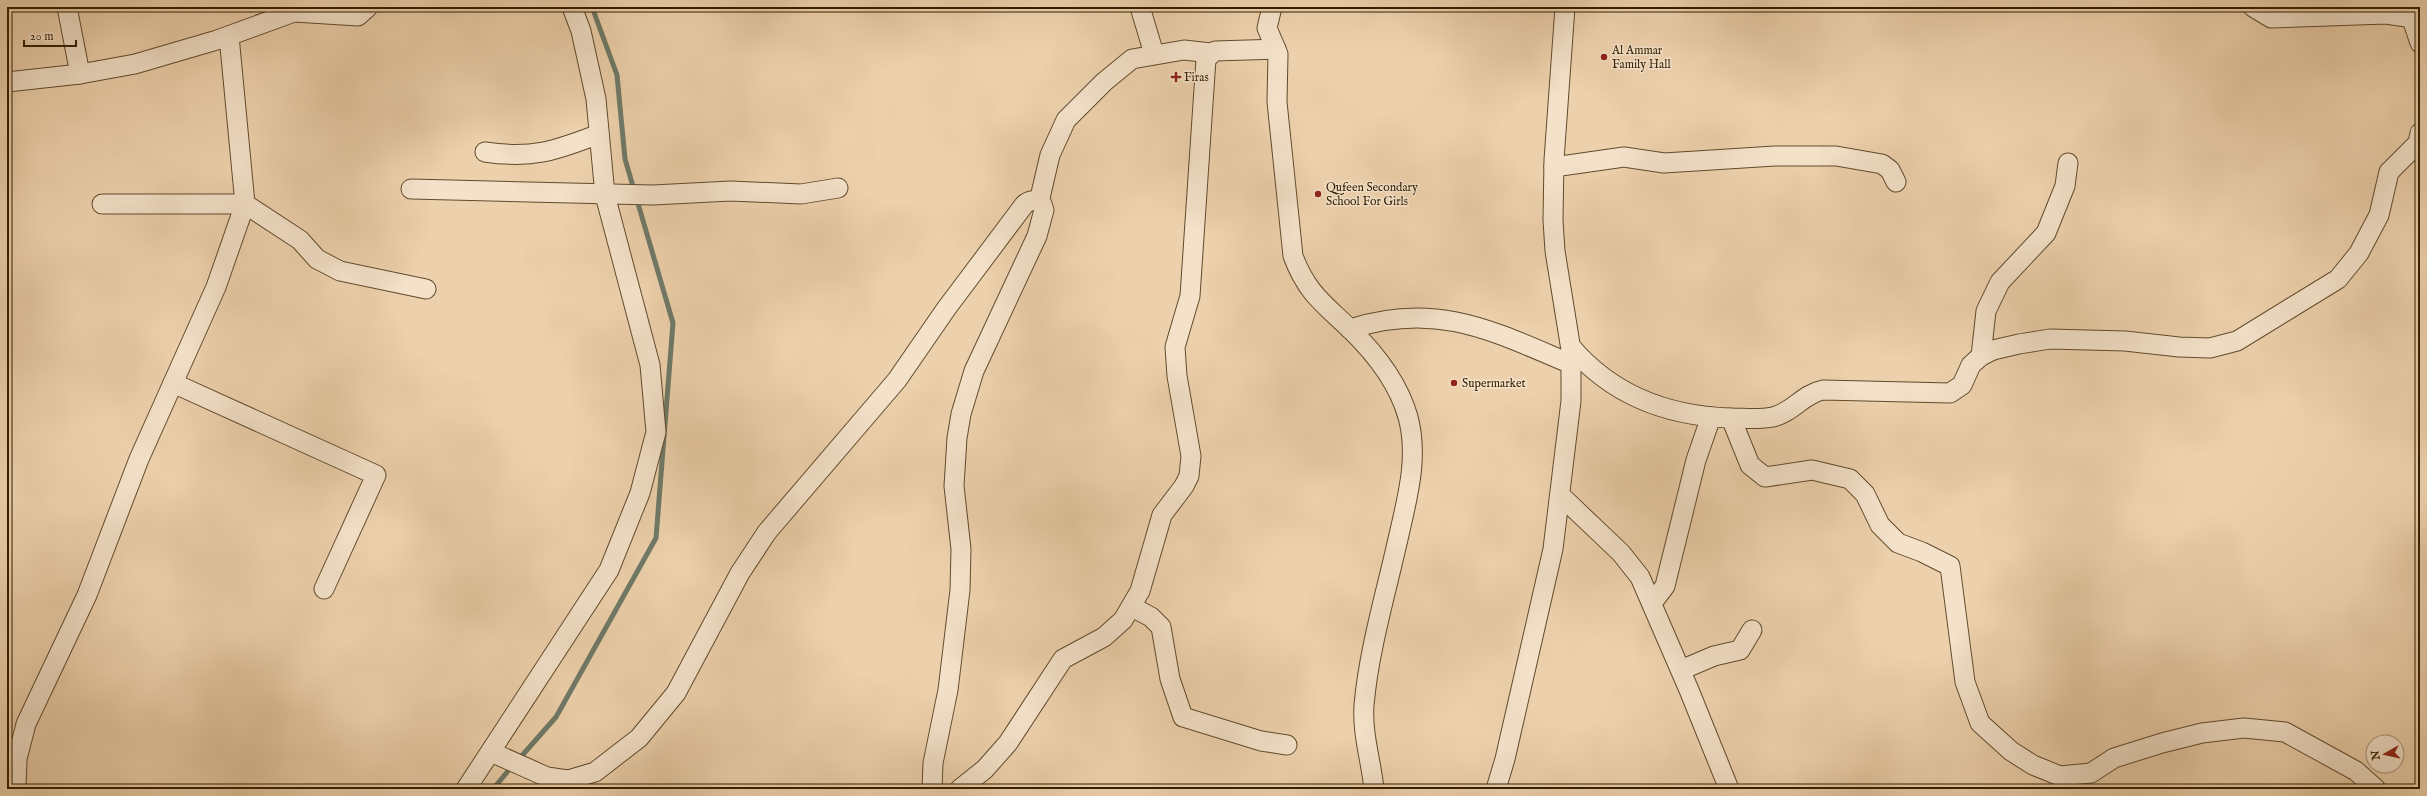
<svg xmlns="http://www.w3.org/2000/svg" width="2427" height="796" font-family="'IM FELL English',serif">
  <rect width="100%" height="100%" fill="#edd1ac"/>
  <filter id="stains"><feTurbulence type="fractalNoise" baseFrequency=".005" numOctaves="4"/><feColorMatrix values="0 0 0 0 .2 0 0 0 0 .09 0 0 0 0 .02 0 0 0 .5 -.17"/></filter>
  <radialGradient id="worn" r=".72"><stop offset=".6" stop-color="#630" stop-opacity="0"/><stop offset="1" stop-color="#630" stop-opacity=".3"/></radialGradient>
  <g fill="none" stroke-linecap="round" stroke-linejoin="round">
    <g stroke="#6f7a68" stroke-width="5">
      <polyline points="519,759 556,717 656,538 673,323 625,159 617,75 592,7"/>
      <polyline points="493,789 513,765"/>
    </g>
    <g stroke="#604b2c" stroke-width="21">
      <g id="minor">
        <polyline points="67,7 80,74"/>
        <polyline points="1140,7 1154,54"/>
        <path d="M1272,7L1267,28L1278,54L1277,102L1293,256C1307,293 1323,303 1350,329C1375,353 1398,382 1408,417C1419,458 1407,499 1398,539C1386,593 1369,649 1364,705C1362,734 1371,760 1374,789"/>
        <polyline points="2253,7 2271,18 2386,14 2420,19"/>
        <polyline points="2411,16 2420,43"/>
        <polyline points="7,82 80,74 135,64 217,40 294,12 358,16 368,7"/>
        <path d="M485,152C532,159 555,151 599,134"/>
        <polyline points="1554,167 1624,157 1664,163 1775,156 1836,156 1882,164 1890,170 1896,182"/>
        <polyline points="411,189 653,195 731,191 801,194 838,188"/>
        <polyline points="1039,202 1050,155 1066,120 1104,82 1132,59 1184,50 1211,53"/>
        <polyline points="102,204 245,204 300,240 317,259 340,271 426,289"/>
        <path d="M1350,329C1437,301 1493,331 1571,364"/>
        <path d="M1571,347C1612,395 1668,416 1730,418C1744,418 1759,420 1773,417C1793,412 1803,394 1823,390L1950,393L1962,385L1971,365L1981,356L1993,350L2019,344L2050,339L2125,341L2179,347L2210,348L2237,341L2338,279L2359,253L2379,215L2389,172L2418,143L2420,133"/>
        <polyline points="1981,356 1986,311 2000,282 2046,233 2065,186 2068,163"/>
        <polyline points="173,383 376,475 324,589"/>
        <polyline points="1731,418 1750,465 1765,477 1812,470 1850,479 1865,494 1880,525 1898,543 1922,552 1950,566 1965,682 1980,723 2011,751 2033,765 2060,776 2091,773 2114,758 2162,743 2202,733 2244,728 2285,732 2356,771 2376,789"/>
        <polyline points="1560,495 1621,553 1640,577 1689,690 1729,789"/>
        <polyline points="1652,603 1665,586 1696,460 1711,417"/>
        <polyline points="1132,607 1151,617 1161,627 1170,679 1183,717 1261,741 1287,745"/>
        <polyline points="1681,670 1714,656 1740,650 1752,630"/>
        <path d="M491,752L547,777L568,780L595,772L639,738L676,693L740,573L767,532L897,380L946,309L1024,205C1029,200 1036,199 1042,204L1044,210L1037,236L974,371L961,414L957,438L954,486L961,549L960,590L948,690L933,763L932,789"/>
        <polyline points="16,789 17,759 26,724 87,595 139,459 216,287 245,204 229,36"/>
        <polyline points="466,789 609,570 640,493 656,432 650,365 605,195 596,99 581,31 572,7"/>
        <polyline points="960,789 985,769 1008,743 1063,659 1104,637 1123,620 1140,591 1162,515 1184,486 1189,476 1191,456 1177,376 1175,347 1190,296 1206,59 1215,51 1276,49"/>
        <polyline points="1496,789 1505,759 1553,549 1571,401 1571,350 1555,251 1553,220 1554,160 1565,7"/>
      </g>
    </g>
    <use href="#minor" stroke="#f3e1c9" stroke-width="19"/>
  </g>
  <g fill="#8f2418" stroke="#f3e1c9" stroke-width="1.5">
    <circle cx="1604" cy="57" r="4"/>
    <path d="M1174 71h4v4h4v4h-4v4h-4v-4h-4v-4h4z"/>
    <circle cx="1318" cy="194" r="4"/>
    <circle cx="1454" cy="383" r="4"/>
  </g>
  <g text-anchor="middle" stroke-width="3" stroke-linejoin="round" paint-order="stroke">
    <g font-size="12" fill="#311e01" stroke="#f3e1c9" text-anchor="start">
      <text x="1612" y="54">Al Ammar<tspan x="1612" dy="14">Family Hall</tspan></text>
      <text x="1184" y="81">Firas</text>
      <text x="1326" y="191">Qufeen Secondary<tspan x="1326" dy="14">School For Girls</tspan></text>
      <text x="1462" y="387">Supermarket</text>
    </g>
  </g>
  <rect width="2427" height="796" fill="none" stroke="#edd1ac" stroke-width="24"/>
  <rect x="8" y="8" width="2411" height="780" fill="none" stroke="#311e01" stroke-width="2"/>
  <rect x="12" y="12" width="2403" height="772" fill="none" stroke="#311e01"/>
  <g transform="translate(2385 754) rotate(262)"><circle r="19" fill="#f3e1c9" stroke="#a59379"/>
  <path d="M0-3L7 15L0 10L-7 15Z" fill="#8f2418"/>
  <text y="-6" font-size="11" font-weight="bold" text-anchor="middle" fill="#311e01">N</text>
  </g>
  <path d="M24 40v6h52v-6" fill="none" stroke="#311e01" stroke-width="2"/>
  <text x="30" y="40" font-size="12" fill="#311e01" stroke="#f3e1c9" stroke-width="3" paint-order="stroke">20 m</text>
  <rect width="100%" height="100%" filter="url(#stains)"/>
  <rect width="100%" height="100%" fill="url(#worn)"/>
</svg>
